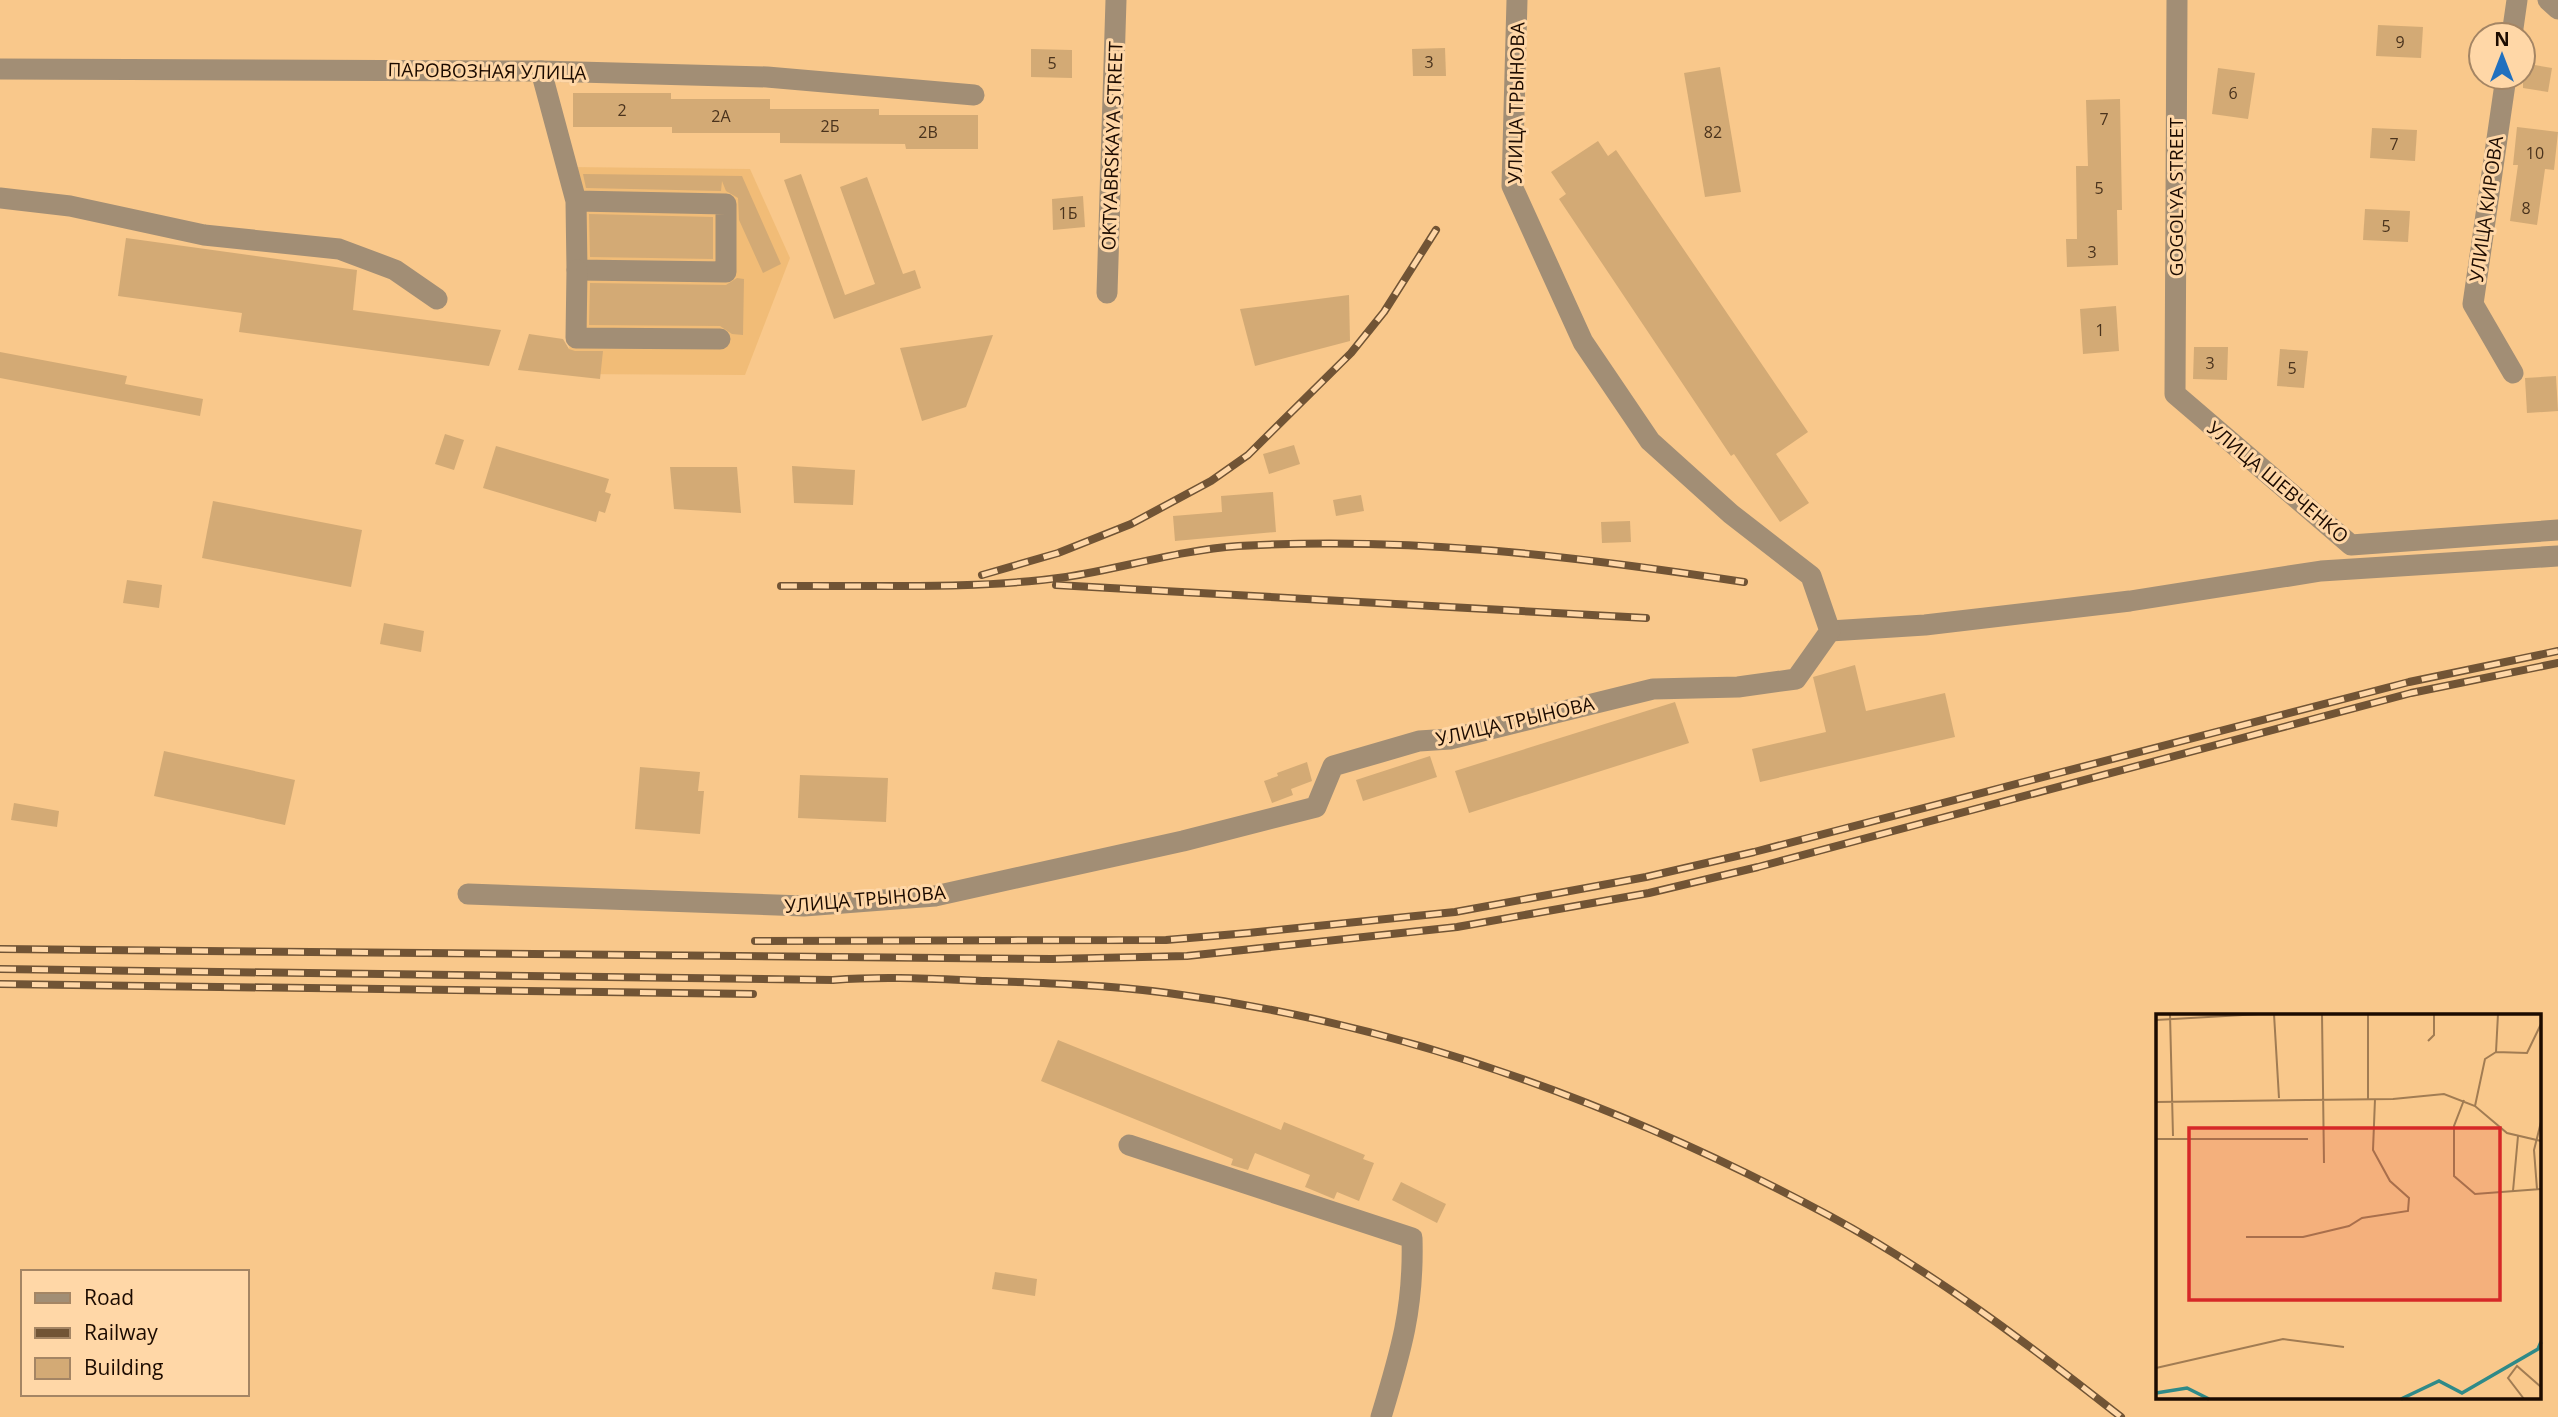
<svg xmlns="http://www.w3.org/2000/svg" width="2558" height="1417" font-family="'Open Sans',sans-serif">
  <rect width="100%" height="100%" fill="#f9c88b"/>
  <polygon fill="#f1bc77" points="570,167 750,169 790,258 745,375 569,374"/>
  <g fill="#d3aa75">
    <polygon points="2378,25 2423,27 2421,58 2376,56"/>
    <polygon points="1445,48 1446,76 1413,76 1412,49"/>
    <polygon points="1031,49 1072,50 1072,78 1031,77"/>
    <polygon points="2523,63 2552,68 2548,92 2523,88"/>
    <polygon points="1720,67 1741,192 1705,197 1684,73"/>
    <polygon points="2218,68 2255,73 2248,119 2212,114"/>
    <polygon points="573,93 671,93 671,99 770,99 770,109 879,109 879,115 978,115 978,149 906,149 905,144 780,143 780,133 672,133 672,127 573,127"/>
    <polygon points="2120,99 2122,210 2117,210 2118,265 2067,267 2066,239 2077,239 2076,166 2088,166 2086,100"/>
    <polygon points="2517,127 2558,132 2554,170 2545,169 2537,225 2510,221 2518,165 2513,165"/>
    <polygon points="2372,128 2417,130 2415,161 2370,158"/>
    <polygon points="1598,141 1608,156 1616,150 1808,432 1776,454 1809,503 1780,522 1734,454 1731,456 1559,199 1566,194 1551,172"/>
    <polygon points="583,174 742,176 781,264 763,273 739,220 738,198 726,191 722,181 721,191 586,188"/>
    <polygon points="801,174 845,295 875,284 840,187 867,177 903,274 915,270 921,288 834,319 784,180"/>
    <polygon points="1083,196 1085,227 1053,230 1052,199"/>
    <polygon points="2365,209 2410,211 2408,242 2363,240"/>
    <polygon points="589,214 713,217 713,259 590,257"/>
    <polygon points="126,238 357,270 353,310 501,330 489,366 239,332 242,313 118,296"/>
    <polygon points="737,278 744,279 743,335 732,334 720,326 589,325 590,283 726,285"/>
    <polygon points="1349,295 1350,341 1255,366 1240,309"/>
    <polygon points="2116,306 2119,351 2083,354 2080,309"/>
    <polygon points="529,334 563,339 569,349 575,351 603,351 600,379 518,370"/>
    <polygon points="993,335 966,407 922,421 900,348"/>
    <polygon points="2194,347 2228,347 2227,380 2193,379"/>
    <polygon points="2280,349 2308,351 2304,388 2277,386"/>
    <polygon points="0,352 127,376 125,384 203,399 200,416 0,378"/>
    <polygon points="2556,376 2558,411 2527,413 2525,378"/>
    <polygon points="445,434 464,440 454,470 435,464"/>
    <polygon points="1294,445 1300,464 1269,474 1263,454"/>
    <polygon points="496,446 609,479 605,492 611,494 605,513 599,511 596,522 483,488"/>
    <polygon points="792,466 855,470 853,505 794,503"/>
    <polygon points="670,467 737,467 741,513 674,509"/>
    <polygon points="1273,492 1276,532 1175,541 1173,516 1222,512 1221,496"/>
    <polygon points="1361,495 1364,511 1336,516 1333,500"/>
    <polygon points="213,501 362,530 351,587 202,558"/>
    <polygon points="1630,521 1631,542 1602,543 1601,522"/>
    <polygon points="127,580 162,585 159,608 123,603"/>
    <polygon points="384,623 424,631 421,652 380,644"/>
    <polygon points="1855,665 1866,711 1945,693 1955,737 1760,782 1752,749 1826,732 1813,677"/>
    <polygon points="1675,702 1689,743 1469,813 1455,771"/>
    <polygon points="164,751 295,780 285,825 154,796"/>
    <polygon points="1430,756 1437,777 1363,801 1356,780"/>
    <polygon points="1307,762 1312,781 1291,789 1293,795 1272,803 1264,781 1278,776 1277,773"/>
    <polygon points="640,767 700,772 698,791 704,791 700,834 635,829"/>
    <polygon points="800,775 888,778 886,822 798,818"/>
    <polygon points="14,803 59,811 57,827 11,820"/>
    <polygon points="1058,1040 1281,1130 1284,1122 1365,1155 1363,1159 1374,1163 1359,1201 1337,1192 1334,1199 1305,1187 1310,1175 1255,1153 1248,1170 1231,1165 1233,1159 1041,1081"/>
    <polygon points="1401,1182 1446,1204 1437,1223 1392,1200"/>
    <polygon points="995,1272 1037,1279 1035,1296 992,1289"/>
  </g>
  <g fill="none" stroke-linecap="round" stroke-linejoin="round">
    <g stroke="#a28e75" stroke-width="21">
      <polyline points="2177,0 2175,394 2351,545 2558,530"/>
      <polyline points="2548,0 2558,9"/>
      <polyline points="2512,35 2517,0"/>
      <polyline points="0,69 541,71 767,77 974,95"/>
      <polyline points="541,71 576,201 726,204 726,272 577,270 576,201"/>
      <polyline points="2506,77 2473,304 2513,373"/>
      <polyline points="0,198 70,206 204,235 339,249 395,270 437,299"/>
      <polyline points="577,270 576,338 720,339"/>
      <polyline points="1107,293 1116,0"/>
      <polyline points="1830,631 1925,625 2130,601 2321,571 2558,556"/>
      <polyline points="468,894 804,906 935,896 1183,841 1316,807 1333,766 1419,741 1450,739 1653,689 1738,687 1796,679 1830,631 1811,576 1731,514 1650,441 1583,342 1512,186 1517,0"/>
      <path d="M1129,1145L1412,1238C1414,1308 1401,1351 1381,1417"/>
    </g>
    <g stroke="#715435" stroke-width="8">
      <g id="rail">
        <polyline points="982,575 1058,553 1131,524 1211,481 1248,455 1351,353 1384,312 1436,230"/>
        <polyline points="1056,585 1646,618"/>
        <path d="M781,586C875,585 973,590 1066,577C1123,568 1181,550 1238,546C1409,536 1575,556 1744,582"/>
        <polyline points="755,941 1166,940 1248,933 1455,912 1646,877 1754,852 2409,682 2558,651"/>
        <polyline points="0,949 1052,959 1187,956 1457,927 1649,893 1758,867 2411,693 2558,663"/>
        <path d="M0,969L833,980C885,976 935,979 986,981C1047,983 1108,985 1168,993C1399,1023 1623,1105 1828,1215C1932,1271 2028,1344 2121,1417"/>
        <polyline points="0,984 753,994"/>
      </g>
    </g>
    <use href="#rail" stroke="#ffd7a7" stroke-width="5" stroke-dasharray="16" stroke-linecap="butt"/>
  </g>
  <g text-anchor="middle" stroke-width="6" stroke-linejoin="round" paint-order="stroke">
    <g font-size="16" fill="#4a331d">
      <text x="2400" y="48">9</text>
      <text x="1429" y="68">3</text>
      <text x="1052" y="69">5</text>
      <text x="2233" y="99">6</text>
      <text x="622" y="116">2</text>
      <text x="721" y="122">2А</text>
      <text x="2104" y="125">7</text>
      <text x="830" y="132">2Б</text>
      <text x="928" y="138">2В</text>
      <text x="1713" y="138">82</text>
      <text x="2394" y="150">7</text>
      <text x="2535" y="159">10</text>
      <text x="2099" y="194">5</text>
      <text x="2526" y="214">8</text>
      <text x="1068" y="219">1Б</text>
      <text x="2386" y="232">5</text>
      <text x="2092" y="258">3</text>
      <text x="2100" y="336">1</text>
      <text x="2210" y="369">3</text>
      <text x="2292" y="374">5</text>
    </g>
    <g font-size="19" fill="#1c0b00" stroke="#ffd7a7">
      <text transform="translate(487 71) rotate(1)" y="7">ПАРОВОЗНАЯ УЛИЦА</text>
      <text transform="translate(1516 103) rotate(-89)" y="7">УЛИЦА ТРЫНОВА</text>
      <text transform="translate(1112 146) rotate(-88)" y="7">OKTYABRSKAYA STREET</text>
      <text transform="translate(2176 197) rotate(-90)" y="7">GOGOLYA STREET</text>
      <text transform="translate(2486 209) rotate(-82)" y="7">УЛИЦА КИРОВА</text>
      <text transform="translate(2278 482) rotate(40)" y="7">УЛИЦА ШЕВЧЕНКО</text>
      <text transform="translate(1515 721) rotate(-13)" y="7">УЛИЦА ТРЫНОВА</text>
      <text transform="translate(865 899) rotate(-5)" y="7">УЛИЦА ТРЫНОВА</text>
    </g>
  </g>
  <g transform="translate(2156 1014)">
    <rect width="385" height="385" fill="#f9c88b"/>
    <path fill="none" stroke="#2f8a88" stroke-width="3.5" d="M0,379L31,374L53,385M245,385L283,367L306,379L382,335L385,328"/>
    <path fill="none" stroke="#a17c53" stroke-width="2" d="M14,0L17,122M118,0L123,84M166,0L168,149M212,0V85M0,6L104,0M272,27L278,21V0M340,38L371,39L385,10M308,86L298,112V162L319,180L385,175M0,88L237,85L288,80L319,92L351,119L385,127M319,92L329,45L340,38L342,0M0,125H152M381,175L378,136L385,108M357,177L362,122M90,223H147L193,212L206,204L252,197L253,184L234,167L217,136L219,85M0,354L127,325L188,333M368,385L352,364L361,352L385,373"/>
    <path fill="#d62828" fill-opacity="0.15" stroke="#d62828" stroke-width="3.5" d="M33,114H344V286H33Z"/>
    <rect width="385" height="385" fill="none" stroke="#1c0b00" stroke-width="3.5"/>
  </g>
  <rect x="21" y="1270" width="228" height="126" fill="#ffd7a7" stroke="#a48564" stroke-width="2"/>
  <rect x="35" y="1293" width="35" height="10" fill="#a28e75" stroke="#a48564" stroke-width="2"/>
  <text x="84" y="1305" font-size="21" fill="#1c0b00">Road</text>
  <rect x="35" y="1328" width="35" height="10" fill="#715435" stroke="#a48564" stroke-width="2"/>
  <text x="84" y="1340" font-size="21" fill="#1c0b00">Railway</text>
  <rect x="35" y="1358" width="35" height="21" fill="#d3aa75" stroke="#a48564" stroke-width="2"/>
  <text x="84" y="1375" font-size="21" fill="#1c0b00">Building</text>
  <g transform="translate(2502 56)"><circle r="33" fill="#ffd7a7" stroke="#a48564" stroke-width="2"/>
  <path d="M0-5L12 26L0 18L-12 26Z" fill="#2170bf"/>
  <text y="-10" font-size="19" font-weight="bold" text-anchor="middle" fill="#1c0b00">N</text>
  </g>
</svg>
